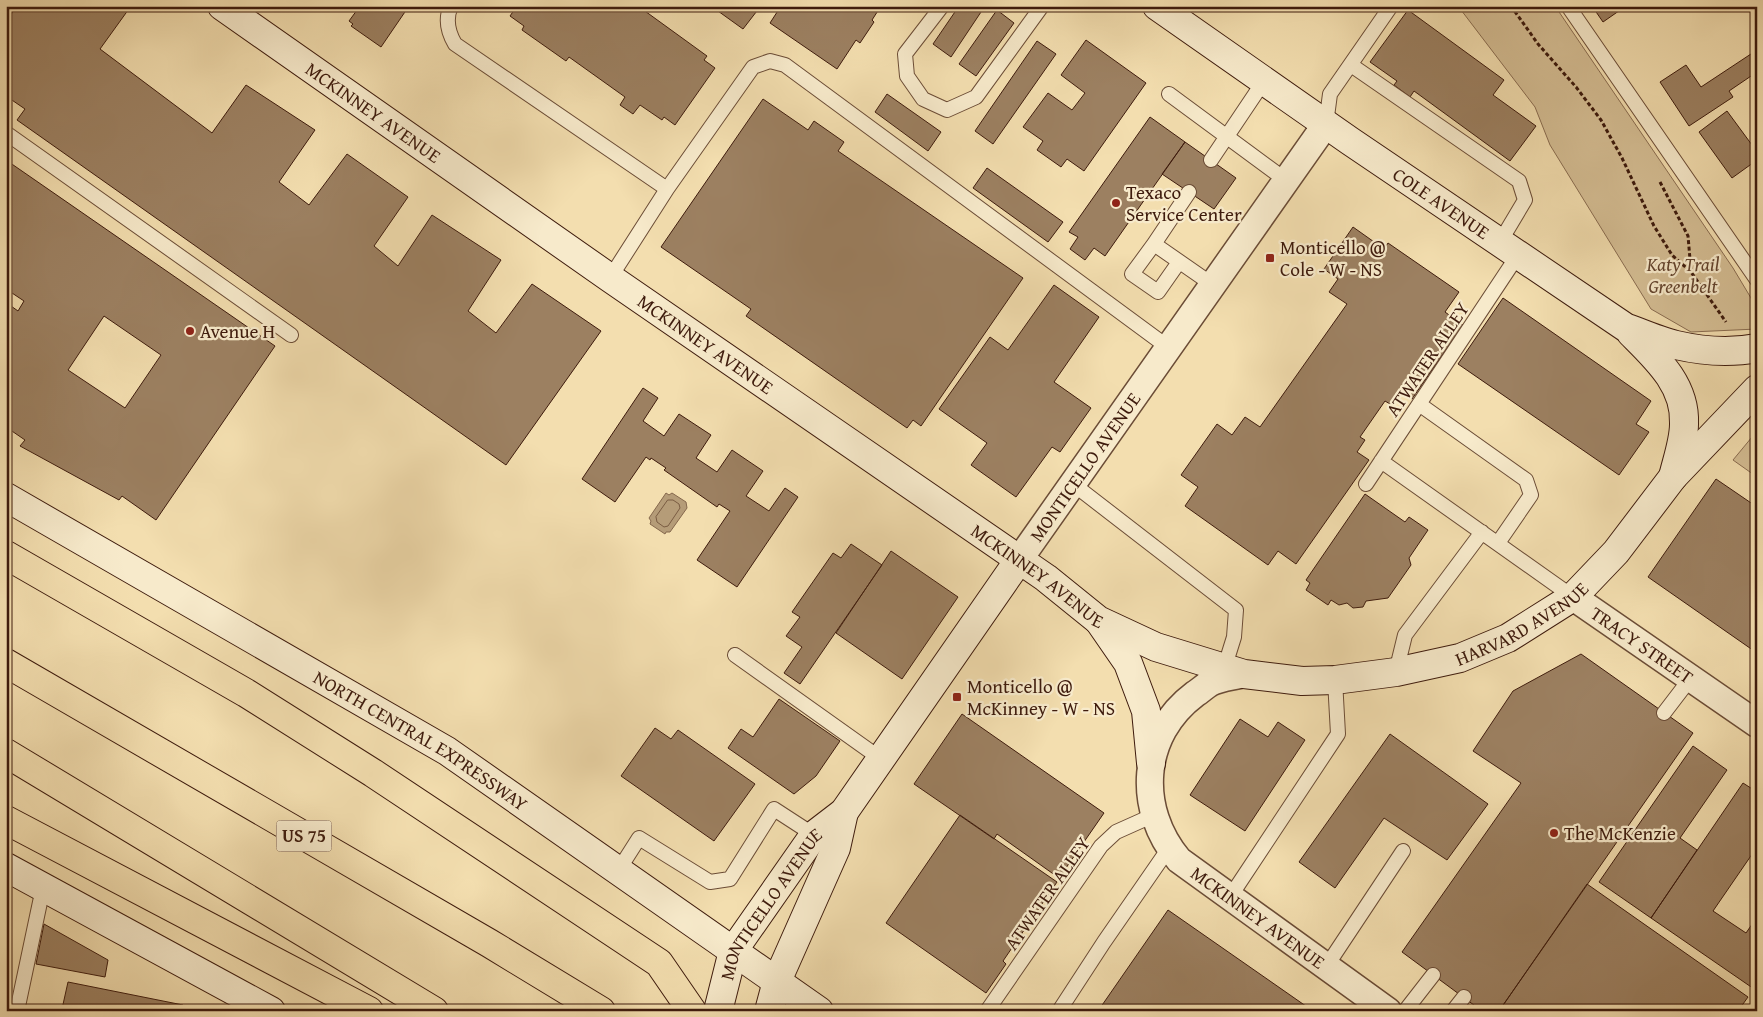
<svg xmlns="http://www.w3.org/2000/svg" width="1763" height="1017" font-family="'Gentium Book Plus',serif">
<rect width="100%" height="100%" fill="#f3deaf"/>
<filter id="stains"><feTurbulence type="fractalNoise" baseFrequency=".004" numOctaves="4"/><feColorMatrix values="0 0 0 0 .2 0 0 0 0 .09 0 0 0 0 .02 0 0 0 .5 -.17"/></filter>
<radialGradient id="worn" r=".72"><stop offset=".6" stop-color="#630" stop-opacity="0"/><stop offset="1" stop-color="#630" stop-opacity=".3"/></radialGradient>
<path fill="#d4bd93" stroke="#896c50" d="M1458,6h97l178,262 24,40v21l-66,3 -40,-23 -101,-164 -15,-38z
M1757,431v46l-24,-17z"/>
<path fill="#b59c78" stroke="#85684d" d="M666,493l3,2 3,-2 14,9 1,6 -17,24h-4l-1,2 -15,-10 1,-3 -2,-3z"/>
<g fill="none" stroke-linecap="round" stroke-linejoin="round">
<path stroke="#7a5c42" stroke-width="1" d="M668,500h5l6,4 1,4 -12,18 -4,1 -7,-5 -1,-5z"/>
</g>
<path fill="#9c8061" stroke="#3e1b0d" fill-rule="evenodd" d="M17,6h114l-31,43 112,84 34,-48 69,45 -36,52 30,23 38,-51 61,43 -34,49 24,20 34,-51 69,45 -33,51 28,22 36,-49 69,47 -95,134 -489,-345 8,-11 -19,-13v-74z
M360,6h49l-28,41 -30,-21 2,-2 -4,-3z
M517,6h121l69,50 -3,4 11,8 -40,57 -11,-8 -2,3 -22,-15 -7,9 -13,-9 5,-8 -56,-40 -3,4 -44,-31 2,-4 -14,-10z
M711,6h49v1l-17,22z
M781,6h100l-9,14 2,2 -14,21 -4,-3 -19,29 -67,-46z
M959,6h26l-34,51 -18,-13z
M1592,6h34l-23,16z
M997,10l17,13 -38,53 -17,-12z
M1408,10l96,70 -11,15 43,31 -26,35 -96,-70 -4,6 -16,-12 3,-4 -27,-19z
M1086,40l60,43 -62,88 -17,-12 -6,8 -24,-17 6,-9 -20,-14 25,-34 24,17 13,-17 -24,-18z
M1037,41l19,13 -63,90 -18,-13z
M1757,50v22l-28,19 4,6 -44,29 -29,-44 26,-17 15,22z
M887,94l54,38 -13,19 -53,-39z
M763,99l45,31 6,-9 30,21 -6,9 185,127 -102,148 -8,-6 -6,8 -161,-112 5,-7 -90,-62z
M1727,111l25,34 5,-3v18l-25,18 -33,-46z
M1150,117l35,25 -80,114 -11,-8 -9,12 -15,-11 8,-12 -9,-5z
M1185,142l51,36 -22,31 -52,-35z
M6,160l269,186 -119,174 -34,-24 -3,4 -99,-54 5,-6 -19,-13v-114l5,-7 7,5 6,-10 -18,-12zM104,316l57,39 -36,53 -57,-38z
M987,168l76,54 -15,20 -75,-54z
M1353,227l31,22 4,-6 71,49 -14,20 18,13 -51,74 -13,-9 -9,14 -5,-3 -25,36 5,3 -8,12 12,8 -73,104 -18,-13 -10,14 -83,-59 13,-19 -17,-12 36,-51 15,11 13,-18 15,10 87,-123 -18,-12 9,-13 -14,-10z
M1054,285l45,32 -45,65 37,26 -31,44 -8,-5 -36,50 -45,-32 16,-22 -48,-34 51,-72 18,13z
M1503,298l148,103 -15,23 13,8 -30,43 -161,-111z
M643,388l15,10 -15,23 21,15 15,-22 32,21 -15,23 21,14 15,-22 31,21 -17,25 23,15 16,-23 13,9 -61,90 -40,-27 33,-49 -11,-7 -2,3 -53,-37 2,-2 -15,-10 -1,2 -4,-3 -31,45 -33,-23z
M1716,479l41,28v146l-109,-76z
M1365,494l40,28 4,-5 19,13 -19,28 2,7 -23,33 -22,3 -3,6 -10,1 -6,-5 -8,2 -8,-5 -3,5 -22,-15 4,-7 -4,-3z
M851,544l31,21 -82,119 -16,-11 18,-26 -16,-11 14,-19 -8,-5 41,-59 8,5z
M891,551l67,46 -56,82 -66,-46z
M1581,654l112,79 -194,278h-17l-80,-59 119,-169 -48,-32 40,-60z
M779,699l61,42 -24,35 -22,18 -66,-46 13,-19 12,8z
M962,714l142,99 -45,65 -62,-44 -3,5 -80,-55z
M1240,719l28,18 10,-15 27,18 -60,91 -55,-36z
M655,728l16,11 7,-9 77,54 -41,57 -93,-65z
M1390,734l98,70 -41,56 -63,-42 -49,70 -36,-26z
M1693,746l34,24 -47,68 17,12 -46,68 -52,-36z
M1743,783l14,9v55l-44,64 33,22 11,-16v74l-106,-73z
M960,815l97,67 -54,79 3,3 -20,29 -100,-70z
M1587,884l161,113 -10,14h-239z
M1168,910l145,101h-215z
M44,924l64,36 -3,17 -69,-13z
M68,982l115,23 -1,6h-113l-7,-2z"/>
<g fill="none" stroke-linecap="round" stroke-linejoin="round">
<defs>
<path id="lane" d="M451,6c-6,13 -3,26 4,38l212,145
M942,6l-37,48 2,22 16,23 24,11 29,-13 66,-91
M1568,6l189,274
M1351,65l168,116 6,19 -25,42
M1169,94l118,87
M1326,124l4,-30 61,-88
M6,133l285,202
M1211,160l53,-79
M1189,192l-35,52 59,41
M1154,244l-22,30 26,18 21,-30
M610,278l57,-89 86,-122 17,-6 15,4 384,283
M1419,404l107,76 5,15 -33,48
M1381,461l192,136
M1073,484l163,126 -2,27 -10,32
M1366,484l152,-229
M735,655l146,104
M1396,672l9,-37 77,-103
M1664,713l26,-34
M618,871l21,-33 71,44 20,-3 44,-70 40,26
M1230,897l108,-163 -3,-54
M1326,967l77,-116
M17,1011l26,-123
M987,1011l114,-165 15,-14 38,-17
M1059,1011l45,-69 65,-94
M1405,1011l28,-36
M1453,1011l11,-14"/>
<g id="street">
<path id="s1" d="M1019,560l307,-436"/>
<path id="s2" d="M1573,597l184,127"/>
<path id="s3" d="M1244,674c-11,3 -24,4 -34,9 -5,3 -10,8 -15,11 -55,41 -59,115 -16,166l209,151"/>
</g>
<g id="secondary">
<path id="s4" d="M222,6l388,272 436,300 52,42 58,27 88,27 58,7 33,-1 61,-8 64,-14 48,-20 65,-41 43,-45 57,-75 84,-88"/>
<path id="s5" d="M1157,6l193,135 275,186c16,6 34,14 51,18 26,6 55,8 81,3"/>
<path d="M1631,333c25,25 55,52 53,91 0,17 -7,36 -11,53"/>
<path id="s6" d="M6,497l441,254 372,260"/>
<path d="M1099,621l29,42 18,48 5,52"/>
<path d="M6,867l265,144"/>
<path id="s7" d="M718,1011l15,-60 81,-116 30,-23 175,-252"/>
<path d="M769,1011l8,-30 59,-133 8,-36"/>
</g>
<path id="highway" d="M6,555l240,138 127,80 286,190 33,48
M6,663l483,280 112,68
M6,753l428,258
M6,820l363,191"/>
</defs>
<use href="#lane" stroke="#6b4c36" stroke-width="16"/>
<use href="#street" stroke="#6b4c36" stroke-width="29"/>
<use href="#secondary" stroke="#3e1b0d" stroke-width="30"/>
<use href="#highway" stroke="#3e1b0d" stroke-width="30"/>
<path stroke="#3e1b0d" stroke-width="3" stroke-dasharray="4 2.5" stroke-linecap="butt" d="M1511,6l27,38 38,43 25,33 21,38 32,68 18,29 19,17 35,50
M1660,182l28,54 3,35"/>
<use href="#lane" stroke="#f7eacb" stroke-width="14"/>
<use href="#street" stroke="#f7eacb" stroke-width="26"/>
<use href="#secondary" stroke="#f7eacb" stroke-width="28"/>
<use href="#highway" stroke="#f3deaf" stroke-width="28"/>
</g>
<g fill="#8f2418" stroke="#f7eacb" stroke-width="2">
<circle cx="1116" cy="203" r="5"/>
<rect x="1265" y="253" width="10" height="10" rx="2.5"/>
<circle cx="190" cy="331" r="5"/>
<rect x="952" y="692" width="10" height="10" rx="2.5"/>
<circle cx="1554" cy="833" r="5"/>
</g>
<g text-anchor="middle" stroke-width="4.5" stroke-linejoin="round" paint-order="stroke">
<rect fill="#f7eacb" stroke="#765946" stroke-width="1" x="276.5" y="820.5" width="55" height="31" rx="4"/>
<g font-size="18" font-weight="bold" fill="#3e1b0d">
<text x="304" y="842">US 75</text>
</g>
<g font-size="19" fill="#3e1b0d" stroke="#f7eacb">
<text dy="7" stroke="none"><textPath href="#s4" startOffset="185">MCKINNEY AVENUE</textPath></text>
<text dy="7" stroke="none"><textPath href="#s5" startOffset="346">COLE AVENUE</textPath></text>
<text dy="7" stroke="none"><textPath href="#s4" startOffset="590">MCKINNEY AVENUE</textPath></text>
<text transform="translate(1427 359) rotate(-56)" y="7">ATWATER ALLEY</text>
<text dy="7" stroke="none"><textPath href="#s1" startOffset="114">MONTICELLO AVENUE</textPath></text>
<text dy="7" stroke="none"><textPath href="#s4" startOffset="995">MCKINNEY AVENUE</textPath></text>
<text dy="7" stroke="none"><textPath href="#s4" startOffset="1515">HARVARD AVENUE</textPath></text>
<text dy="7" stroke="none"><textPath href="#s2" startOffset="84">TRACY STREET</textPath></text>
<text dy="7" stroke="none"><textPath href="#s6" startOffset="481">NORTH CENTRAL EXPRESSWAY</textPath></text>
<text transform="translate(1047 893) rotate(-55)" y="7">ATWATER ALLEY</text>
<text dy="7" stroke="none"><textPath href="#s7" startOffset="121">MONTICELLO AVENUE</textPath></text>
<text dy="7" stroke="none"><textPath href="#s3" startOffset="339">MCKINNEY AVENUE</textPath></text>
</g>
<g font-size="19" fill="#3e1b0d" stroke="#f7eacb" text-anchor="start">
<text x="1126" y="199">Texaco<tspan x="1126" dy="22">Service Center</tspan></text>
<text x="1280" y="254">Monticello @<tspan x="1280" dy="22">Cole - W - NS</tspan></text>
<text x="200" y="338">Avenue H</text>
<text x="967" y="693">Monticello @<tspan x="967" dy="22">McKinney - W - NS</tspan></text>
<text x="1564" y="840">The McKenzie</text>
</g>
<g font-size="19" font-style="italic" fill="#64442e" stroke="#f7eacb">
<text x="1683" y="271">Katy Trail<tspan x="1683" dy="22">Greenbelt</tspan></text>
</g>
</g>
<rect width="1763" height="1017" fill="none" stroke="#f3deaf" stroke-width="25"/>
<rect x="8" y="8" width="1748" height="1002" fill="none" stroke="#3e1b0d" stroke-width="2.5"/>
<rect x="12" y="12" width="1738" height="992" fill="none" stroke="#3e1b0d"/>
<rect width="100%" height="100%" filter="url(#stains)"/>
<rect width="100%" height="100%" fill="url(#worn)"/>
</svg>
